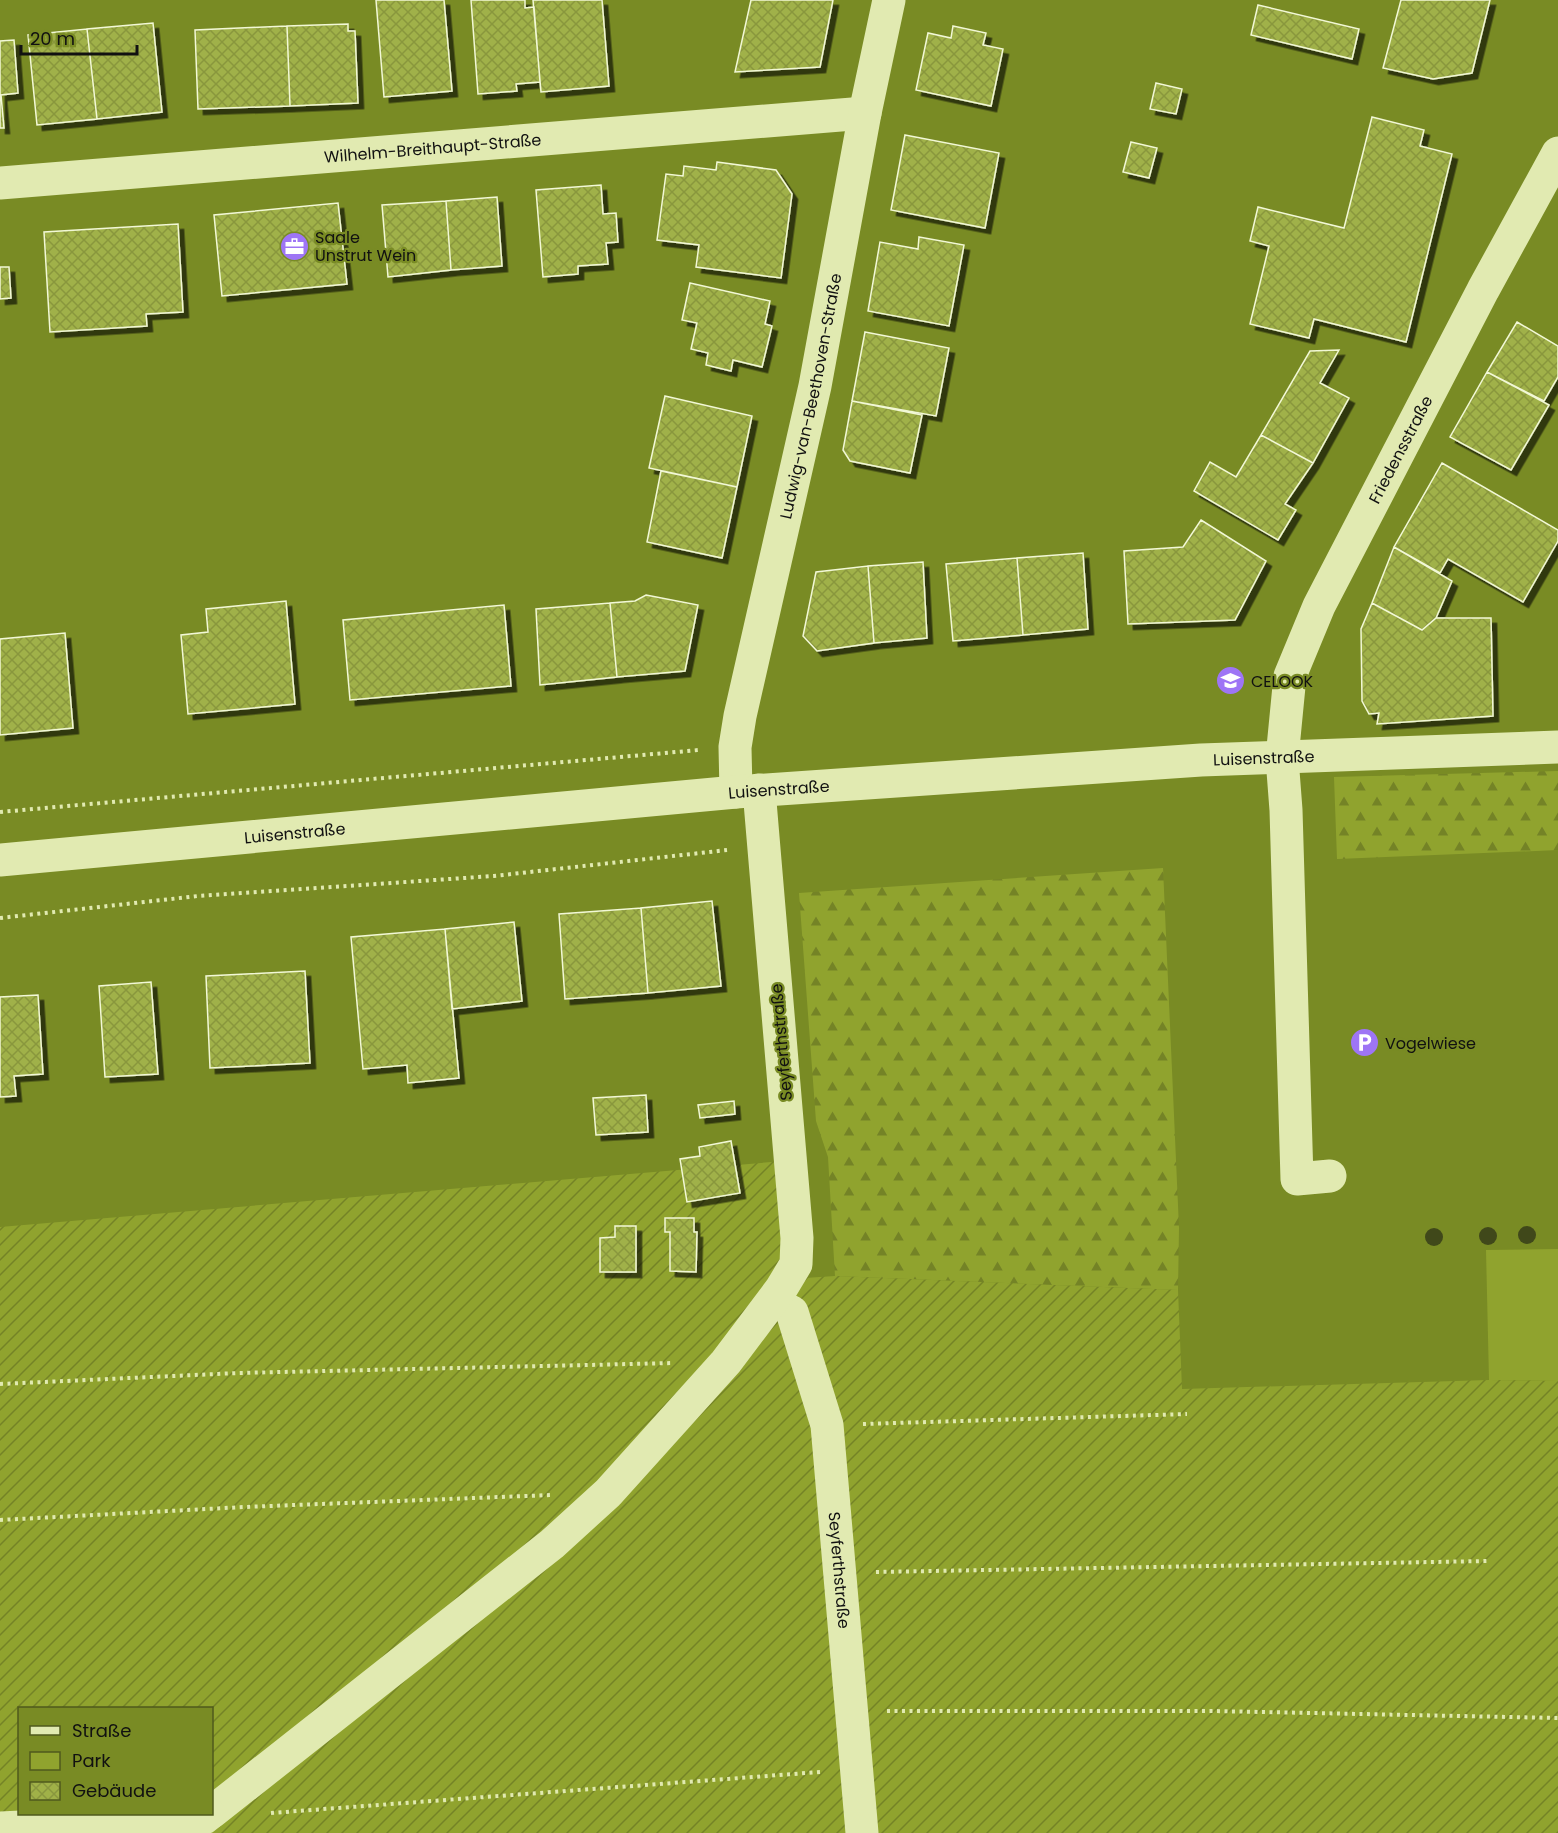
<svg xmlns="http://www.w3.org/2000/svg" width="1558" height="1833" font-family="Poppins,sans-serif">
<defs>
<pattern id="forest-firs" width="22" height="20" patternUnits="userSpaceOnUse" patternTransform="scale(1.5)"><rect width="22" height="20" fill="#90a32e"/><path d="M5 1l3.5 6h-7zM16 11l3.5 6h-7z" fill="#748326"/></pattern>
<pattern id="garden-furrows" width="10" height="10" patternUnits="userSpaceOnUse" patternTransform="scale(1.5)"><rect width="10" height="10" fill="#90a32e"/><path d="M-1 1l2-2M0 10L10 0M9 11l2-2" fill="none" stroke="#748326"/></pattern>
<pattern id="building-cross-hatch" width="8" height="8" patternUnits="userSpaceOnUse" patternTransform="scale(1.5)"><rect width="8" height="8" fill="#a0b148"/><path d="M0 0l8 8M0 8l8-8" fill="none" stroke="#89973e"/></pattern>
<filter id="shadow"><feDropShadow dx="5.5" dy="5.5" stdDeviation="0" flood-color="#0009"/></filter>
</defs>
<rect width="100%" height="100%" fill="#798b24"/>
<path fill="url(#forest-firs)" d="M1558,771v79l-221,9 -3,-82z
M1163,868l16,360 -1,62 -343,-14 -7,-119 -12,-36 -17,-228z"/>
<path fill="#90a32e" d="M1558,1249v132l-69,-1 -3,-130z"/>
<path fill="url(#garden-furrows)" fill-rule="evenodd" d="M784,1161l6,118 45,-3 343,14 4,99 307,-9 69,1v452h-1558v-606zM20,1708h192v106h-192z"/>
<path fill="url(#building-cross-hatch)" stroke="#f2f8d6" stroke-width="1.5" filter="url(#shadow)" d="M376,0h68l8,91 -68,6z
M471,0h54v8l9,-1 6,75 -24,2 1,7 -39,3z
M533,0h69l7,86 -68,6z
M751,0h82l-13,67 -85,5z
M1401,0h89l-18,73 -39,6 -50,-11z
M1258,5l101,24 -7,30 -101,-24z
M153,23l9,89 -65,7 -10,-90z
M348,24v7h7l3,72 -68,3 -3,-80z
M287,26l3,80 -92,3 -3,-79z
M953,26l33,7 -3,12 20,4 -12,57 -75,-16 12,-57 23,5z
M87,29l10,90 -60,6 -9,-90z
M14,40l4,53 -17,2 3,33h-4v-87z
M1156,83l26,6 -6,25 -26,-5z
M1372,117l52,13 -4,16 32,8 -46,188 -92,-23 -5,19 -59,-14 19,-78 -19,-5 8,-34 86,21z
M905,135l94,18 -14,75 -94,-18z
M1131,142l26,6 -8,30 -26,-6z
M717,162l59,8 16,24 -11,84 -85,-11 3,-22 -42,-5 9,-66 17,2 1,-10 32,4z
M601,185l2,29 13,-1 2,29 -12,1 2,21 -30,2v8l-35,3 -7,-87z
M497,197l5,69 -51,4 -5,-69z
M446,201l5,69 -63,7 -6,-72z
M338,203l9,81 -125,12 -8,-81z
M178,224l5,88 -37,2 1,12 -97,6 -6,-100z
M919,237l45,8 -15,81 -81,-15 12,-69 38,7z
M0,267h9l2,31 -11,1z
M690,283l80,18 -5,23 7,2 -10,41 -29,-7 -2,11 -25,-6 2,-12 -17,-4 6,-26 -15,-3z
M1517,322l41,24v31l-14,24 -57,-29z
M865,332l84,16 -13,68 -84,-15z
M1339,350l-19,33 29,15 -36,65 -52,-28 49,-84z
M1487,372l62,33 -38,65 -61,-33z
M665,396l87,20 -15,71 -88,-19z
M852,401l70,14 -12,58 -60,-12 -7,-11z
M1261,435l52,28 -28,41 11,6 -18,30 -84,-49 16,-29 26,15z
M1442,463l116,67v11l-35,61 -75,-43 -8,14 -46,-26z
M661,471l76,16 -15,71 -75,-16z
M1201,520l65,41 -31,59 -107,4 -4,-73 59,-4z
M1394,547l58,34 -16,37 -14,12 -50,-27z
M1083,553l5,76 -65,6 -6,-77z
M1017,558l6,77 -70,6 -7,-77z
M923,562l4,76 -53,5 -6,-77z
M868,566l6,77 -57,8 -14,-15 13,-64z
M646,595l52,10 -13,66 -68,6 -7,-74 25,-2z
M286,601l9,103 -107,10 -7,-79 27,-3 -2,-23z
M610,603l7,74 -77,8 -4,-76z
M1372,603l50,27 14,-12h55l2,98 -116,8 2,-11 -10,1 -7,-13 -1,-72z
M504,605l7,81 -161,14 -7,-80z
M65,633l8,95 -73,7v-96z
M712,901l9,85 -73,7 -7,-85z
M641,908l7,85 -83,6 -6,-85z
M514,922l8,79 -70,8 -7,-80z
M445,929l14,149 -51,5 -1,-18 -44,4 -12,-132z
M305,971l5,92 -100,5 -4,-92z
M151,982l7,92 -53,3 -6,-91z
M38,995l5,79 -29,2 2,20 -16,1v-100z
M646,1095l2,37 -52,3 -3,-37z
M734,1101l1,13 -35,4 -2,-13z
M731,1141l9,52 -53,9 -7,-43 20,-3 -1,-9z
M665,1218h29v14h3l-1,40 -26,-1v-39h-5z
M615,1226h21v46h-36v-34l15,-1z"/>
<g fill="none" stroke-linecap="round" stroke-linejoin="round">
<path stroke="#e1eab1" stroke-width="4" stroke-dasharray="3 4.5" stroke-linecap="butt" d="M0,812l699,-62
M0,918l198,-22 296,-20 233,-26
M0,1384l238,-11 436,-10
M863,1424l324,-10
M0,1520l244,-13 307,-12
M876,1572l612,-11
M887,1711h326l345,7
M271,1813l549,-41"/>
<g stroke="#e1eab1" stroke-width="33">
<path id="s1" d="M0,183l865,-70"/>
<path id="s2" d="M736,792l-1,-45 5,-31 75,-330 50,-273 24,-113"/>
<path id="s3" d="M0,860l736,-68 465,-32 357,-13"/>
<path id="s4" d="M1330,1176l-33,3 -11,-369 -4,-52 8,-82 29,-70 164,-316 75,-137"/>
<path id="s5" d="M792,1312l35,113 35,408"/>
<path d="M212,1812l340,-268 56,-51 118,-131 55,-73 15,-25 1,-26 -38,-448"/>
<path d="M0,1828l204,-10 5,-4"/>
</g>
</g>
<g fill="#40481a">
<circle cx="1527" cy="1235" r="9"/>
<circle cx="1488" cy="1236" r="9"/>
<circle cx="1434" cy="1237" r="9"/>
</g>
<defs>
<symbol id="office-disc" viewBox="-11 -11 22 22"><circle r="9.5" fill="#9e75f5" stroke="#798b24"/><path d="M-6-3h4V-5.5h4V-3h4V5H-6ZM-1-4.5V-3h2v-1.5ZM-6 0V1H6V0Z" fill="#fff"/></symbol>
<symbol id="school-disc" viewBox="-11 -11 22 22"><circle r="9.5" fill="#9e75f5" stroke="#798b24"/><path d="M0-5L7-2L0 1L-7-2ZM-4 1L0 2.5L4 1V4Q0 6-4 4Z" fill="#fff"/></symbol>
<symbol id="parking-disc" viewBox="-11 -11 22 22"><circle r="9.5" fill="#9e75f5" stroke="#798b24"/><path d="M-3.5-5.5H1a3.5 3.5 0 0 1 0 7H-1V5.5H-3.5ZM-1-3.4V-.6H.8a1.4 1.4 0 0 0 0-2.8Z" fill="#fff"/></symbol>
</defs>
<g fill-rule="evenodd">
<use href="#office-disc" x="278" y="230" width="33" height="33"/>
<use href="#school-disc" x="1214" y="664" width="33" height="33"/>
<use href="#parking-disc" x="1348" y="1026" width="33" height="33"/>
</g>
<g text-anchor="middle" stroke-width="4.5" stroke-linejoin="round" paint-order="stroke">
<g font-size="16" fill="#111" stroke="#798b24">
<text dy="6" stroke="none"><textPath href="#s1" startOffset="434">Wilhelm-Breithaupt-Straße</textPath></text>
<text dy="6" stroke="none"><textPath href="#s2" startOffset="404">Ludwig-van-Beethoven-Straße</textPath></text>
<text dy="6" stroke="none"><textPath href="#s4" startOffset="789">Friedensstraße</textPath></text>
<text dy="6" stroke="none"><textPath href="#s3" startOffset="1268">Luisenstraße</textPath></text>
<text dy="6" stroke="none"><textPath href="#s3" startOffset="782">Luisenstraße</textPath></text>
<text dy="6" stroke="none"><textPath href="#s3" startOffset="296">Luisenstraße</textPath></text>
<text transform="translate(781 1042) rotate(-95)" y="6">Seyferthstraße</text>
<text dy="6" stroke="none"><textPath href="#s5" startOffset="264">Seyferthstraße</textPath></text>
</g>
<g font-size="16" fill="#111" stroke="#798b24" text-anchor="start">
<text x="315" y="243">Saale<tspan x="315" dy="18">Unstrut Wein</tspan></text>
<text x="1251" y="687">CELOOK</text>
<text x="1385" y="1049">Vogelwiese</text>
</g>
</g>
<rect x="18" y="1707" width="195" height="108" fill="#798b24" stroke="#4f5a1c" stroke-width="1.5"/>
<rect x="30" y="1726" width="30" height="9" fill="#e1eab1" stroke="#4f5a1c" stroke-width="1.5"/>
<text x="72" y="1737" font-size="18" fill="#111111">Straße</text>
<rect x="30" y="1752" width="30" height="18" fill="#90a32e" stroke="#4f5a1c" stroke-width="1.5"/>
<text x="72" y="1767" font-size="18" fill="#111111">Park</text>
<rect x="30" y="1782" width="30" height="18" fill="url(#building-cross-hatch)" stroke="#4f5a1c" stroke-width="1.5"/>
<text x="72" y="1797" font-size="18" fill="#111111">Gebäude</text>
<path d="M21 45v9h116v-9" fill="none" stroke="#111111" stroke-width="3"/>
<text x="30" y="45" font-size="18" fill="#111111" stroke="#798b24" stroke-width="4.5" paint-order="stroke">20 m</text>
</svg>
